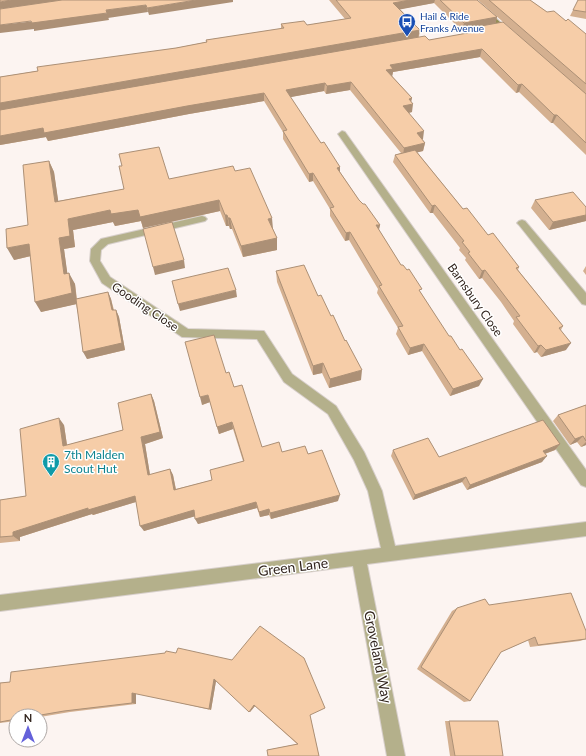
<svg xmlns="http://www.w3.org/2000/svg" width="586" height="756" font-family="Lato,sans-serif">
<rect width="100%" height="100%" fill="#fcf4f1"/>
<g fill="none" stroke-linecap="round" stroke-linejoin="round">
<defs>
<path id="street" d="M342,131l3,1 241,338v17l-5,-2 -243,-351z
M202,216l3,1 2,2 -2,2 -97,23 -7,6 -1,11 10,16 78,52 76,2 28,43 44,32 28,46 18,39 13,55 191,-24v14l-219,28 38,192h-18l-34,-190 -353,45v-16l381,-47 -13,-57 -14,-31 -26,-46 -44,-32 -27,-43 -75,-2 -80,-54 -12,-22 1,-12 10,-10z
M522,220l3,1 61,72v12l-4,-1 -63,-79 -2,-2 2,-2z"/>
<path id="secondary" d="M469,0h7l36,33v2h-4z"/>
</defs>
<use href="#street" stroke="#d7cfcb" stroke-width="2"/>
<use href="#secondary" stroke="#d7cfcb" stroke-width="2"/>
<use href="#street" fill="#b4b08b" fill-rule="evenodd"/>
<use href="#secondary" fill="#948d55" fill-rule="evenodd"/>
</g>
<path fill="#d4b090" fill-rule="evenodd" d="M329,0h148l20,17 -2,7 24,12 -41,-36h52l17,12 19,9 20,13v121l-33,-32h-2l-32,-31 -3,1 -36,-36 -87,15 -1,4 20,22 -1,4 1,10 -4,1 14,26 3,4 -2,8 -6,1 46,57 56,58 -1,3 45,56 -2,4 5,20 -25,7 -4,-5 -3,1 -21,-29 1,-3 -13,-19 -19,-24 -3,1 -14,-19 1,-2 -7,-8 1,-2 -27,-35h-3l-37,-51 2,-7 6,-2 -51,-63 -24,4 -2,-3 -34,6 31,46 19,24v5l19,28 21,25 -1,5 22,35 20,28 58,93 -29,10 -28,-45 -14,4 -12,-21 2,-6 -21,-35 1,-4 -29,-49 -4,1 -15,-25v-7l-17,-28 -4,1 -26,-43v-7l-19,-31 -75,13 -141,27 -2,-4 -46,8v-68l176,-29 30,-6v-2l75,-11v-5l26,1 38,-6zM434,3l28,28 8,-2 -1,4 -40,7 -10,-3 1,-7 -20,-21z
M586,0v19l-16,-3 3,-6z
M49,161l5,11 4,29 66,-12 45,-10 66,-8 38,58 4,9v12l-34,7 -11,-28h-2l-1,-3h-3l-6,-15 -77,17 -2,-7 -26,5 -2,-4 -40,8 2,17 -11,2 3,24 8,11 2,15 31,-7 3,7 3,11h2l3,7 6,33 -38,9 -11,-55 -35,8 -10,-56 -17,4 14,-35z
M535,200l51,7v14l-37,9 -18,-22z
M586,266v9l-3,-4z
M276,271l42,25 43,84 -32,8 -7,-15 -9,2 -36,-93z
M226,373l8,14 28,60 20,5 26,2 30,47 -67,18 -2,-4 -9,2 -3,-9 -59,16 -3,-8 -51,15 -8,-29 -43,13 -1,-1 -72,23v4l-20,2v-43l26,-4 38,-71 3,20 56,-15 28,-36 3,7 9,37 -18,6 5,31 20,-6 3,6 3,14 36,-9 31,-19 -10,-32 -14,5 -9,-32 -8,3z
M586,405v40l-5,2 -4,-5 -7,3 -17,-24 5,-6z
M560,444l-5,6 -10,4 -3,8 -75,28 -5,-8 -49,18 -22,-44 2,-6 46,7z
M489,605l97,26v8l-6,2 -50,6 -2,-7 -27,12 -31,49 -6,1 -47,-33 35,-58 5,-3z
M165,653l145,62 9,41 -52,-6 30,-6 -42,-38 -5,6 -34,-31 -5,29 -75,-17v11l-66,8 -30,5v-1h-24v5l-16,2v-40l10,-1z
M445,721h4l54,35h-53z"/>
<path fill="#ac9076" d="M11,0h56l-67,9v-7z
M196,0h37v2l-84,13 -2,-7z
M410,0h25l-1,3 -42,8 1,-8z
M146,5l2,7 -40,6 -2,-8z
M107,13l2,7 -75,11v-2l-34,4v-8z
M497,17l-2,8 -25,3v1l-8,2 2,-8z
M420,30l-2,8 -418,73v-8z
M482,49l-2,8 -87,15 -1,5 -6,-7 4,-5z
M351,82l-1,8 -24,4 1,-8z
M325,83l-1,8 -38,7v-8z
M522,84l-3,8 -3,1 2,-8z
M264,93v8l-75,13 -141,27 -2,-4 -46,8v-9l43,-8z
M412,98l-2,7 3,-1 -1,8 -11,3 2,-9 6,-7z
M554,115h3l-4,8h-2z
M424,131l-1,8 -8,2 2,-8z
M425,143l-2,8 -20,5 1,-8z
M49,161l5,11 6,41 -5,-11z
M340,167v8l-3,-7z
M313,173v8l-4,1v-8z
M219,200l1,11 -77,17 -2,-7 -26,5 -2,-4 -40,8 2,17 -11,2 5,36 -5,-11 -5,-36 9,-19 42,-9h28z
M435,205l-2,8h-3l2,-7z
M225,215h2l2,11h-3z
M586,215v6l-37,9 4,-8z
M228,218h2l2,11h-2z
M272,218l1,11 -4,1 -1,-11z
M376,225h4l-2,7z
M350,232l-1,8 -4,1 1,-8z
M277,238v12l-34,7 -2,-11z
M29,244l6,11 -21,5 -7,-12z
M184,260l1,8 -30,7 -2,-8z
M485,270l-3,8 -3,1 3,-8z
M69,273l6,11 2,20 -36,8 -6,-10z
M236,290l1,7 -57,14 -2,-7z
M108,292l3,7 4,19 -3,-8z
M116,310l3,7 6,33 -38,9 -4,-7z
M571,343l-5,7 -25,7 5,-7z
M424,344l-2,7 -14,4 2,-7z
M541,345l-4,7 -3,1 4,-7z
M323,363l-1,10 -9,2v-9z
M362,370l-1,10 -32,8 1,-9z
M483,379l-4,7 -29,10 3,-7z
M151,394l3,7 9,37 -18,6 6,37 -3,-6 -7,-38z
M208,395l2,7 -8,3 -2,-8z
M59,418l5,7 4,27 -5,-6z
M232,422l1,7 -14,5 -2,-7z
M583,436l-6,6 -7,3 5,-6z
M586,442v3l-5,2z
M560,444l-5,6 -17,6 5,-5z
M547,456l-5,6 -75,28 3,-5z
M170,469l3,6 4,21 -3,-6z
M466,477l-4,5 -49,18 2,-5z
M340,495l-2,6 -67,18 -1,-6z
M135,496l4,5 -46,14 -1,-1 -72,23v4l-7,-5v-4l75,-24z
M256,502l1,6 -59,16 -3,-5z
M269,509v6l-9,2 -1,-5z
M194,510l2,6 -52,15 -4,-5z
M214,679l2,2 -5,29 -2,-1z
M132,693h4v11l-4,-1z
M254,705l1,1 -5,6h-1z"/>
<path fill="#f6cda8" stroke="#ac9076" d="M0,0h11l-11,2z
M62,0h134l-49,8 -1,-3 -40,5 1,3 -75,10 -1,-2 -31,4v-16z
M336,0h74l-17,3 27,27 -420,73v-26l38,-6 -1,-4 139,-19 31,-6 -1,-2 78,-12 -3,-4 23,-3 3,4 44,-7z
M440,0h37l20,17 -33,6z
M489,0h41l17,12 7,-1 12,10 2,-2 18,15v50z
M578,0h8v12l-13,-2z
M503,22l83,72v49l-29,-28h-3l-32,-31 -4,1 -36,-36 -92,16 3,4 -7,1 26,28 -3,1 4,5 -10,2 21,25 -7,2 8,10 -21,5 -53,-66 -24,4 -2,-3 -39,7 35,53 3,-1 16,25 -3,1 22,32 4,4h2l15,21h-4l25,40h2l4,5 2,-1 13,20 -3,1 30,46h2l9,14 2,-1 21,30 -30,10 -29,-45 -14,4 -12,-21 5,-1 -24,-40 3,-1 -32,-53 -4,1 -16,-25 4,-1 -21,-34 -4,1 -26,-43 4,-1 -23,-37 -77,13 -143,27 -1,-5 -43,8v-26l425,-74 4,4 44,-8 -3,-4z
M159,147l10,32 64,-13 2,5 15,-3 22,50 -4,1 9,19 -36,8 -11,-28h-2l-1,-3h-2l-6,-15 -79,17 -2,-7 -27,4 -1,-4 -42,9 2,17 -11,2 5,36 5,-1 3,20 -37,9 -6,-58 -22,4 -1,-19 22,-4 -5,-60 26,-4 6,41 69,-13 -5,-23h3l-3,-12z
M415,150l48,59 4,-1 21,27 5,-2 26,34 -3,1 47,58 -4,2 12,15 -25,7 -5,-5 -3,1 -22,-29 4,-1 -16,-21 -19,-25 -3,1 -14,-18 2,-1 -8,-10 2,-1 -29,-36 -3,1 -37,-51z
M573,192l13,15v8l-33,7 -18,-22z
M172,222l12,38 -31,7 -10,-38z
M304,265l14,31 3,-1 10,21 2,-1 12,26 1,-1 16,30 -32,9 -7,-16 -10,3 -37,-95z
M228,268l8,22 -58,14 -6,-23z
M108,292l4,18h4l6,33 -39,9 -7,-53z
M214,335l12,38 3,-1 5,15 8,-2 20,62 17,-5 3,10 23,-6 3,8 14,-4 18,45 -70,18 -1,-4 -10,3 -3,-10 -61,17 -1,-9 -54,16 -5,-30 -47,14v-2l-75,24v4l-13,1v-37l26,-4 -6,-67 39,-11 4,28 60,-16 -5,-27 33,-9 9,38 -19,5 7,38 22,-6 4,21 38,-10 -2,-10 34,-9 -12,-39 -15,5 -9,-32 -8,2 -15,-55z
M586,405v36l-3,-5 -8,3 -17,-24z
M543,420l17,24 -17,7 4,5 -77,29 -4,-8 -51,18 -22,-45 35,-12 11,19z
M571,593l15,38v8l-48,6 -3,-8 -34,15 -31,49 -49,-34 36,-59 28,-9 4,6z
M260,626l44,32 21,50 -15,7 9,41h-51l-1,-6 31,-6 -44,-39 -5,7 -35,-33 -5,30 -77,-16v10l-68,8 -29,5h-19v3l-16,3v-39l10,-1 1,-10 154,-19 1,-2 10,2 2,-5 54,12z
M449,721h49l5,35h-48z"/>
<defs>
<symbol id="bus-pin" viewBox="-11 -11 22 30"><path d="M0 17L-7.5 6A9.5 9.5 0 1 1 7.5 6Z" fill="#1a4fb4" stroke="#fff"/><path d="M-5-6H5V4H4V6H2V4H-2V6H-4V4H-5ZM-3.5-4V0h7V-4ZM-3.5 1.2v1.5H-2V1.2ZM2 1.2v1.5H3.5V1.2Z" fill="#fff"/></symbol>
<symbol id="building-pin" viewBox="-11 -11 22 30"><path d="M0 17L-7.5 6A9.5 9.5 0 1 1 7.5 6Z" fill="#0f9aa8" stroke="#fff"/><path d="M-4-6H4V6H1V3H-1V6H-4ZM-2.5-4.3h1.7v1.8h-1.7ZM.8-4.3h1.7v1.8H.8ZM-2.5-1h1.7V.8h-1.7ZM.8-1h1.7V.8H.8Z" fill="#fff"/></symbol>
</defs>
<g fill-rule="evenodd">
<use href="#bus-pin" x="397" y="12" width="20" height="27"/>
<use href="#building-pin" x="41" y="452" width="20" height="27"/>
</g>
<g text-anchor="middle" stroke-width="3" stroke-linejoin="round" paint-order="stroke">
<g font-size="10" fill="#164399" stroke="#fff" text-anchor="start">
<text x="420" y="20">Hail &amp; Ride<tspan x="420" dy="12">Franks Avenue</tspan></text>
</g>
<g font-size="12" fill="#31241d" stroke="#fff">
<text transform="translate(475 300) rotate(55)" y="4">Barnsbury Close</text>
<text transform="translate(145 307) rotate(34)" y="4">Gooding Close</text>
</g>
<g font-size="12" fill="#0d838f" stroke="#fff" text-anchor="start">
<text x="64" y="459">7th Malden<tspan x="64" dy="14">Scout Hut</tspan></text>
</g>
<g font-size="14" fill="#31241d" stroke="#fff">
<text transform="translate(293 567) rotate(-7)" y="5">Green Lane</text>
<text transform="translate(378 657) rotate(79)" y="5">Groveland Way</text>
</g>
</g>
<g transform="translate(28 728)"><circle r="19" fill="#ffffff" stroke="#ada7a5"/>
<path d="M0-3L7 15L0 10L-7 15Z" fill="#6461da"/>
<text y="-6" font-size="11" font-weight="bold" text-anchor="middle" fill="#31241d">N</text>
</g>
</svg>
